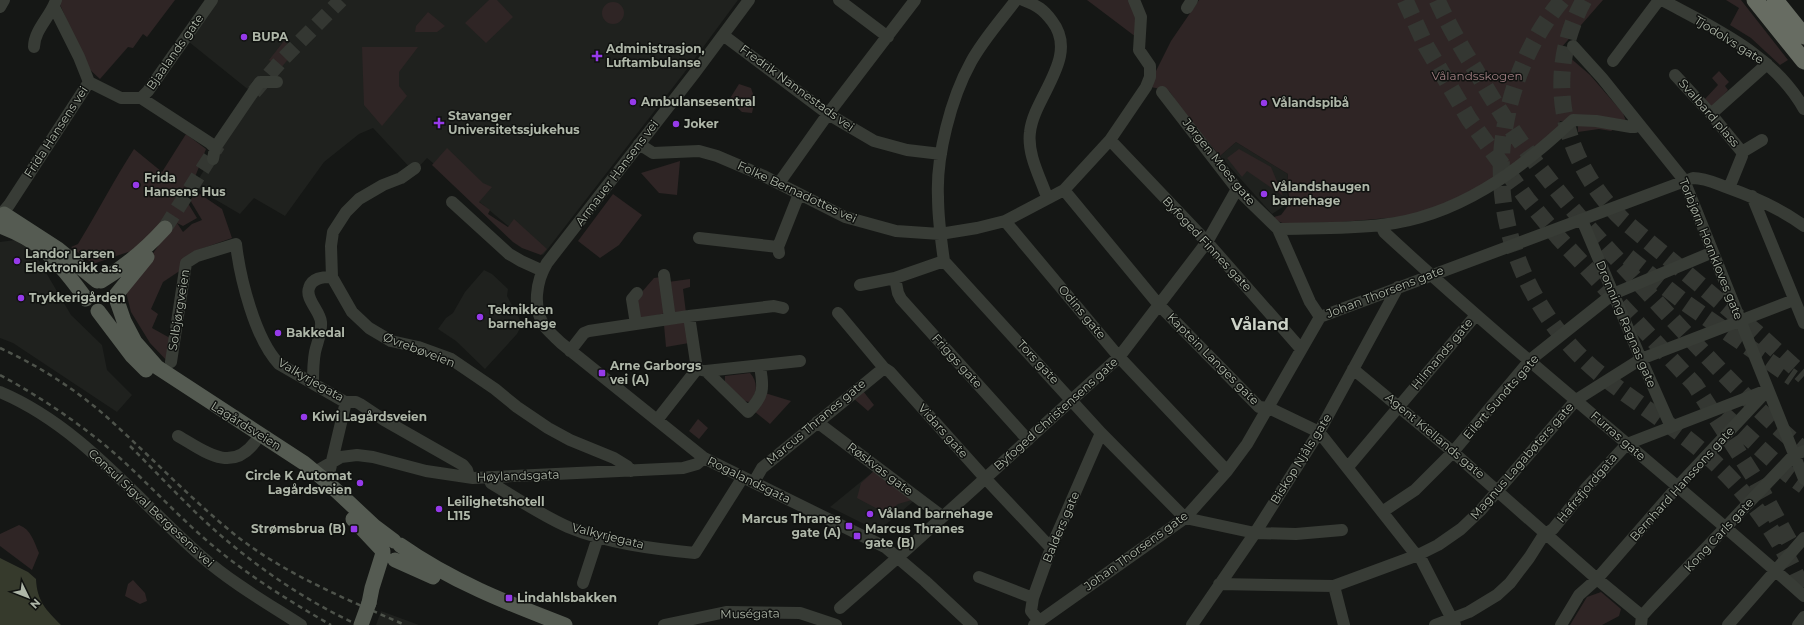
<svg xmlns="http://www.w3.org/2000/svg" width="1804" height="625" font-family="Montserrat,sans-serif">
<rect width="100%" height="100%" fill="#151715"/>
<path fill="#1f211e" d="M216,0h522l-54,73 -141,182 -116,-97 -13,14 -41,-44 -14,6 -35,28 -39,54 -31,-18 -14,16 -46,-27 56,-96 -61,-49z
M1236,142l52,32 -2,10 3,19 -17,11 -52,-58z
M15,240l24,15 -1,4 33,56 31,30 5,25 25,25 -15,17 -104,-69 -13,-5v-96z
M484,270l8,4 16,15 -1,7 13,24v8l-3,6 -32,35 -29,-28 -18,-12 8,-11 7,-5 12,-21z
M874,471l41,29 -37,31 -48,-24z
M381,611l38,14h-43z"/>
<path fill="#2f2525" d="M58,0h117l-28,37 -4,-3 -10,14 -5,-1 -28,32 -13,-12z
M489,0h8l16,17 -27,26 -21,-20z
M1087,0h45l7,21 -3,16z
M1199,0h404l-43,49 30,26 33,38 3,8 -15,10 -12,-2 -21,3v-8l-18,-3 -4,10 -63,50 -63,29 -30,7 -59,5 -56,2 -10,-4 -1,-3 7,-2 9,-12 -3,-19 1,-10 -52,-32 -16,14 -46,-54v-4l-5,-7 -18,-4 -1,-4 21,-42z
M1726,0h15l47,60 -8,5 -29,-27 -21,-13 9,-17z
M602 13a11 11 0 1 1 22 0a11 11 0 1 1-22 0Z
M428,12l17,14 -8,6h-22l1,-6z
M284,41l11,10 -15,18 -11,-9z
M362,47h56l-19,25v14l8,10 -25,30 -18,-21z
M1719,71l10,11 -4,4 3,4 -16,18 -8,-8 14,-15 -6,-7z
M739,84l12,4 4,12 -3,13 -10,-1 -13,-12z
M186,134l20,15 -20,51 11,18 -14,8 -6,-3 6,9 9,-8 10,-4 -12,-20 7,-8 25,17 10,29 -37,13 -14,19 -18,12 -12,27 7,5 -6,14 18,10 -2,24 -18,-19 -19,-31 -5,-20 44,-63 -36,21 -41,14 -22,-17 7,-3c19,-31 36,-64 56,-95l28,23z
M447,148l36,35 9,4 -13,15 11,8 -2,4 20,13 6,-8 33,30 -6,6 -19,-7 -9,-6 -81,-77z
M1239,149l32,18 12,29 -36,-25 -5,6 -15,-19z
M680,161l-3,34 -18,-2 -18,-20z
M613,194l29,21 -23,30 -19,13 -22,-17z
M661,277l5,36 -29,7 -3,-19 20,-23z
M690,279v8l-7,2 3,24 -13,1 -5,-32z
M686,322l3,21 -23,4 -2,-22z
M750,373c8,8 8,22 -1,29l-5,-1 -19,-18v-7z
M863,391l11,14 -6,6 -15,-13z
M765,393l26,8 -21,23 -16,-13z
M698,419l10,9 -9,11 -10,-8z
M874,471l38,29 -14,4 -11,10 -30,-16 4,-15z
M19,525c12,4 15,17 20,28l-7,17 -32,-24v-12z
M133,580l12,13 2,8 -7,3 -15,-8 3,-12z
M1601,592l20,17 -2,7 -17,9h-32l17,-28z"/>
<path fill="#363a2c" d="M0,558l28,14 8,7c1,22 10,31 25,46h-61z"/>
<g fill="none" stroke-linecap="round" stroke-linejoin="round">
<path stroke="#343732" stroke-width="15" stroke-dasharray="15 8" stroke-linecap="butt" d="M254,92l26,-30 61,-62
M165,228l53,-83"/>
<path stroke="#343732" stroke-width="17" stroke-dasharray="17 8" stroke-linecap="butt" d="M1405,0l21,46 43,73 58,80 31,38 137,148 59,92 35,64
M1437,0c11,24 24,47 38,69 22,39 46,76 74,111 34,44 74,85 112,127 46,49 91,100 143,143
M1562,0c-35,42 -55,95 -60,149 -7,89 34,175 103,229 35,28 74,51 107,82 39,36 72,83 92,133
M1584,0c-42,76 -22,161 39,220l133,112 48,44
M1628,257l56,45 109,76
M1723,414l66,61 15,11"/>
<path stroke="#383c36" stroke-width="12" d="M749,0l-55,74 -147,189c-11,18 -15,45 -2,64 5,6 11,11 16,16l143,115 181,89 40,34 47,44
M839,0l49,37
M1016,0c-15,20 -33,40 -45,62 -20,36 -35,94 -33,135 0,22 3,43 6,64l157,172 84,85
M1023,0c15,6 20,9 29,21 28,36 -18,75 -22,111 -3,22 10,45 17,65
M1662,0c52,28 112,55 142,109
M0,7l4,-7
M54,7l25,50 10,25
M1187,8l5,-8
M723,35l105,79 46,27 33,9 34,4
M1573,46l29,32 82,102 120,299
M34,47c0,-17 17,-31 22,-47
M1613,61l46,-61
M1675,75l36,39 31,38v4l-13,32
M89,82l32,16h20l7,-7 64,-91
M1162,92l75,97 41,40 32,73 10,15
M141,98l69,45 5,5 -2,11
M1711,114l56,-50
M1110,140l97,102 94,107
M639,144l14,9 46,-2 18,5 47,20 81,41 51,14 44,3 37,-6 28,-7 59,-31 46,-50 36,-53 4,-10v-11l-11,-16 2,-33 -7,-17
M215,148l45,-66h17
M1742,152l20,-12
M415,168l-14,10 -18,7 -24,14 -13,13 -13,20 -2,14 1,31 20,35 17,16 22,13 27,6 33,12 44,30 22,18 31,21 22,12 44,18 13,8 4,5
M779,183l49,-69 87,-114
M1064,190l95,115 100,102 10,1 50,24 94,119 7,6 35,68
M1752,196l52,127
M452,202l57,52 12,7 22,10
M3,212l6,-7 80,-123
M1582,220l59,139 30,68
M1005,221l114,136 108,114
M1381,225l3,7c136,126 282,241 420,364
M1278,229c34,-1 69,0 103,-4 76,-8 138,-54 192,-105l23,1 35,6h4l4,-3
M699,238l79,9
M779,253l-1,-6 21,-53
M944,261l-49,17 3,15 3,6 127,141
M664,275l6,44
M860,285l35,-7
M838,313l46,55 6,4 95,106 66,70
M636,324l-4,-25 5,-6
M570,351l14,-18 5,-2 100,-15 85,-10 9,2
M171,362l15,-99 11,-7 39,-12c4,34 19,95 43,120l66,38h11l4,2 24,16 79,45 4,5 2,7
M697,369l9,2 42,41c16,-16 16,-24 12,-45
M1353,369l100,83 144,127 45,37
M706,371l94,-10
M313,383c0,-10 0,-20 2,-31 2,-9 7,-20 6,-30 -1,-11 -16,-23 -12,-34 3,-10 13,-11 23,-11
M0,392c81,34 137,108 201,164 31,27 66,47 100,69
M657,420l40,-51 -8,-53
M817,422l126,95
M178,436c26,15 53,38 77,6
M1348,467l128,-152
M315,472l26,-15 16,-2 16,2 53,14 47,7 210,-10 14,-4 7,-6
M489,477l2,6c25,15 50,32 77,44 38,16 86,22 127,26l48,-76
M327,482l18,-76v-4
M754,482l8,-14 122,-100
M1382,512l33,-22 38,-38 77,-92 83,-66 100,-42
M1185,518l70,15 41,1 46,-4
M979,577l54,21
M583,583l15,-46
M1219,584l115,2 84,-31 20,-10 23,-16 19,-18 96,-111 65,-41 153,-59
M1334,586l10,39
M840,608l64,-56 215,-195 88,-115 30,-53
M1039,621l-8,-10 2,-13 18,-50 50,-115
M664,625l62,-13 74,1 36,12
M1034,625l151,-107 42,-47 20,-27 73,-127 373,-139c12,0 22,5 33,9 28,10 54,21 78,39
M1192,625l63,-92 64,-101 79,-145
M1435,625l34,-13 28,-17 13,-12 19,-25 14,-22 10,-7 34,-42 40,-43 140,-54
M1561,625l18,-30 18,-16 81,-93 87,-93
M1641,625l1,-9 9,-10 143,-151 10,-4
M1728,625l76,-87
M1798,625l6,-8"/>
<path stroke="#555b52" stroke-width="15" d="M4,214l54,35 39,32
M0,226c43,16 60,37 86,73
M101,281c25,-15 45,-32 64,-53
M116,295l31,-38
M116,298l8,23 11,21 22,25 147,96 23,19 47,44 20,15
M98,311l34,45 14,14
M353,519l30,32
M400,545c51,36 107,58 165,80
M395,560l38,17
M369,603l3,-15 11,-35"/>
<path stroke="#676c62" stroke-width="17" d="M1755,0l49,61
M1775,0l29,36"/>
<path stroke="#4e534b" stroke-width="2.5" stroke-dasharray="5 4" stroke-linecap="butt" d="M0,348c39,18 77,42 109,71 42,38 81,79 125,115 50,40 112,65 171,91
M0,375c37,20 73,44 106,71 37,31 69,68 106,99 37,31 77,56 119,80
M130,446c26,26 52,54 79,79 44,40 95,75 149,100"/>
<path stroke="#555b52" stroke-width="15" d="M361,625l8,-22"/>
</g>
<g fill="#963aea" stroke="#101210" stroke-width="1.5">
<circle cx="244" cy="37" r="4"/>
<path d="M595 50h4v4h4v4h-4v4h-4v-4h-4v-4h4z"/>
<circle cx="633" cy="102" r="4"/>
<circle cx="1264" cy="103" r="4"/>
<path d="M437 117h4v4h4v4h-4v4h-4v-4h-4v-4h4z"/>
<circle cx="676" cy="124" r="4"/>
<circle cx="136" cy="185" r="4"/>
<circle cx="1264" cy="194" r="4"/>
<circle cx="17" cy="261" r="4"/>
<circle cx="21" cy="298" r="4"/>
<circle cx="480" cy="317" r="4"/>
<circle cx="278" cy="333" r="4"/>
<rect x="598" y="369" width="8" height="8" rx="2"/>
<circle cx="304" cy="417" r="4"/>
<circle cx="360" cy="483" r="4"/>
<circle cx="439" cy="509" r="4"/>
<circle cx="870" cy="514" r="4"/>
<rect x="845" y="522" width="8" height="8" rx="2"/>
<rect x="350" y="525" width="8" height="8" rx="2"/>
<rect x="853" y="532" width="8" height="8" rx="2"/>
<rect x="505" y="594" width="8" height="8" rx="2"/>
</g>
<g text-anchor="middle" stroke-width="3" stroke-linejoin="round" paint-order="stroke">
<g font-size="12" font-weight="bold" fill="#aeb6a8" stroke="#101210" text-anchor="start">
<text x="252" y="41">BUPA</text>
<text x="606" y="53">Administrasjon,<tspan x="606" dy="14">Luftambulanse</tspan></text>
<text x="641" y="106">Ambulansesentral</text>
<text x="1272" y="107">Vålandspibå</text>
<text x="448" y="120">Stavanger<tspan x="448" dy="14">Universitetssjukehus</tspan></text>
<text x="684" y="128">Joker</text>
<text x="144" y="182">Frida<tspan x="144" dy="14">Hansens Hus</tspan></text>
<text x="1272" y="191">Vålandshaugen<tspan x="1272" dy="14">barnehage</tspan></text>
<text x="25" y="258">Landor Larsen<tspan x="25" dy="14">Elektronikk a.s.</tspan></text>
<text x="29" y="302">Trykkerigården</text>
<text x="488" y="314">Teknikken<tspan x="488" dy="14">barnehage</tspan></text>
<text x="286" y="337">Bakkedal</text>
<text x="610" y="370">Arne Garborgs<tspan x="610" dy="14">vei (A)</tspan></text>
<text x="312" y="421">Kiwi Lagårdsveien</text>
<text x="352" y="480" text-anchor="end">Circle K Automat<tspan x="352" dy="14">Lagårdsveien</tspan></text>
<text x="447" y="506">Leilighetshotell<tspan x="447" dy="14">L115</tspan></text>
<text x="878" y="518">Våland barnehage</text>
<text x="841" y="523" text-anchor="end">Marcus Thranes<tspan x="841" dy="14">gate (A)</tspan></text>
<text x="346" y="533" text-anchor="end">Strømsbrua (B)</text>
<text x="865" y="533">Marcus Thranes<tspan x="865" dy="14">gate (B)</tspan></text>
<text x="517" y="602">Lindahlsbakken</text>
</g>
<g font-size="12" fill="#aeb6a8" stroke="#101210">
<text transform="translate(1729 40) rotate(32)" y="4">Tjodolvs gate</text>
<text transform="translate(175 52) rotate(-55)" y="4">Bjaalands gate</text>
<text transform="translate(797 88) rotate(36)" y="4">Fredrik Nannestads vei</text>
<text transform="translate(1709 113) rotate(49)" y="4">Svalbard plass</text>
<text transform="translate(56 132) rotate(-57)" y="4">Frida Hansens vei</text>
<text transform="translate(1219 162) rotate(51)" y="4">Jørgen Moes gate</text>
<text transform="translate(617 173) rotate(-53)" y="4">Armauer Hansens vei</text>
<text transform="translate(797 192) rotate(25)" y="4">Folke Bernadottes vei</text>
<text transform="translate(1207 244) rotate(47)" y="4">Byfoged Finnes gate</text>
<text transform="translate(1711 249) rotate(68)" y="4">Torbjørn Hornkloves gate</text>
<text transform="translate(1385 292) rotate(-21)" y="4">Johan Thorsens gate</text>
<text transform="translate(179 310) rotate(-81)" y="4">Solbjørgveien</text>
<text transform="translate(1082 312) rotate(50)" y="4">Odins gate</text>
<text transform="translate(1626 324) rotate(67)" y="4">Dronning Ragnas gate</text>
<text transform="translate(419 350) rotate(21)" y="4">Øvrebøveien</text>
<text transform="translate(1442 354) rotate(-50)" y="4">Hilmands gate</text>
<text transform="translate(1213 359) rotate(45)" y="4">Kaptein Langes gate</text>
<text transform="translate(957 361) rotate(48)" y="4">Friggs gate</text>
<text transform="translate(1038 362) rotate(47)" y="4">Tors gate</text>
<text transform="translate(311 380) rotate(30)" y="4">Valkyrjegata</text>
<text transform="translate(1501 397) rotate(-49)" y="4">Eilert Sundts gate</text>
<text transform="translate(1056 414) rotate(-42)" y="4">Byfoged Christensens gate</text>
<text transform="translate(816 422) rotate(-40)" y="4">Marcus Thranes gate</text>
<text transform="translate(246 426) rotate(32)" y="4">Lagårdsveien</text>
<text transform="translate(943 431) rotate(48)" y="4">Vidars gate</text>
<text transform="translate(1435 436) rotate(40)" y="4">Agent Kiellands gate</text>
<text transform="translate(1618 436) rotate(41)" y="4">Furras gate</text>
<text transform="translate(1301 459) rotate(-58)" y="4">Biskop Njåls gate</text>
<text transform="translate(1522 461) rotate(-49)" y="4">Magnus Lagabøters gate</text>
<text transform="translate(880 469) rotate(37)" y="4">Røskvas gate</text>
<text transform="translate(518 476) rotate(-2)" y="4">Høylandsgata</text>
<text transform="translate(749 480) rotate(26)" y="4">Rogalandsgata</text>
<text transform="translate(1682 484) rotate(-48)" y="4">Bernhard Hanssons gate</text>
<text transform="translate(1587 488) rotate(-50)" y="4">Hafrsfjordgata</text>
<text transform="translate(151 508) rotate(43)" y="4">Consul Sigval Bergesens vei</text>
<text transform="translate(1061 527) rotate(-67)" y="4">Balders gate</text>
<text transform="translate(1719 535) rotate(-47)" y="4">Kong Carls gate</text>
<text transform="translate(608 536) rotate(14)" y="4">Valkyrjegata</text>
<text transform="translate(1136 551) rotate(-36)" y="4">Johan Thorsens gate</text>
<text transform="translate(750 614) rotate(-1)" y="4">Muségata</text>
</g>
<g font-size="12" fill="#a17f82" stroke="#101210">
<text x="1477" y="80">Vålandsskogen</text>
</g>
<g font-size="16" font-weight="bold" fill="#cdd3c8" stroke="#101210">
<text x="1260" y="330">Våland</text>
</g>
</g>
<g transform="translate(28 597) rotate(133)" stroke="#101210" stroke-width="3" paint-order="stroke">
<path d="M0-3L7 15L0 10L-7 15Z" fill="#aeb6a8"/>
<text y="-6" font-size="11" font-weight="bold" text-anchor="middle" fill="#aeb6a8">N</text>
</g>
</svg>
